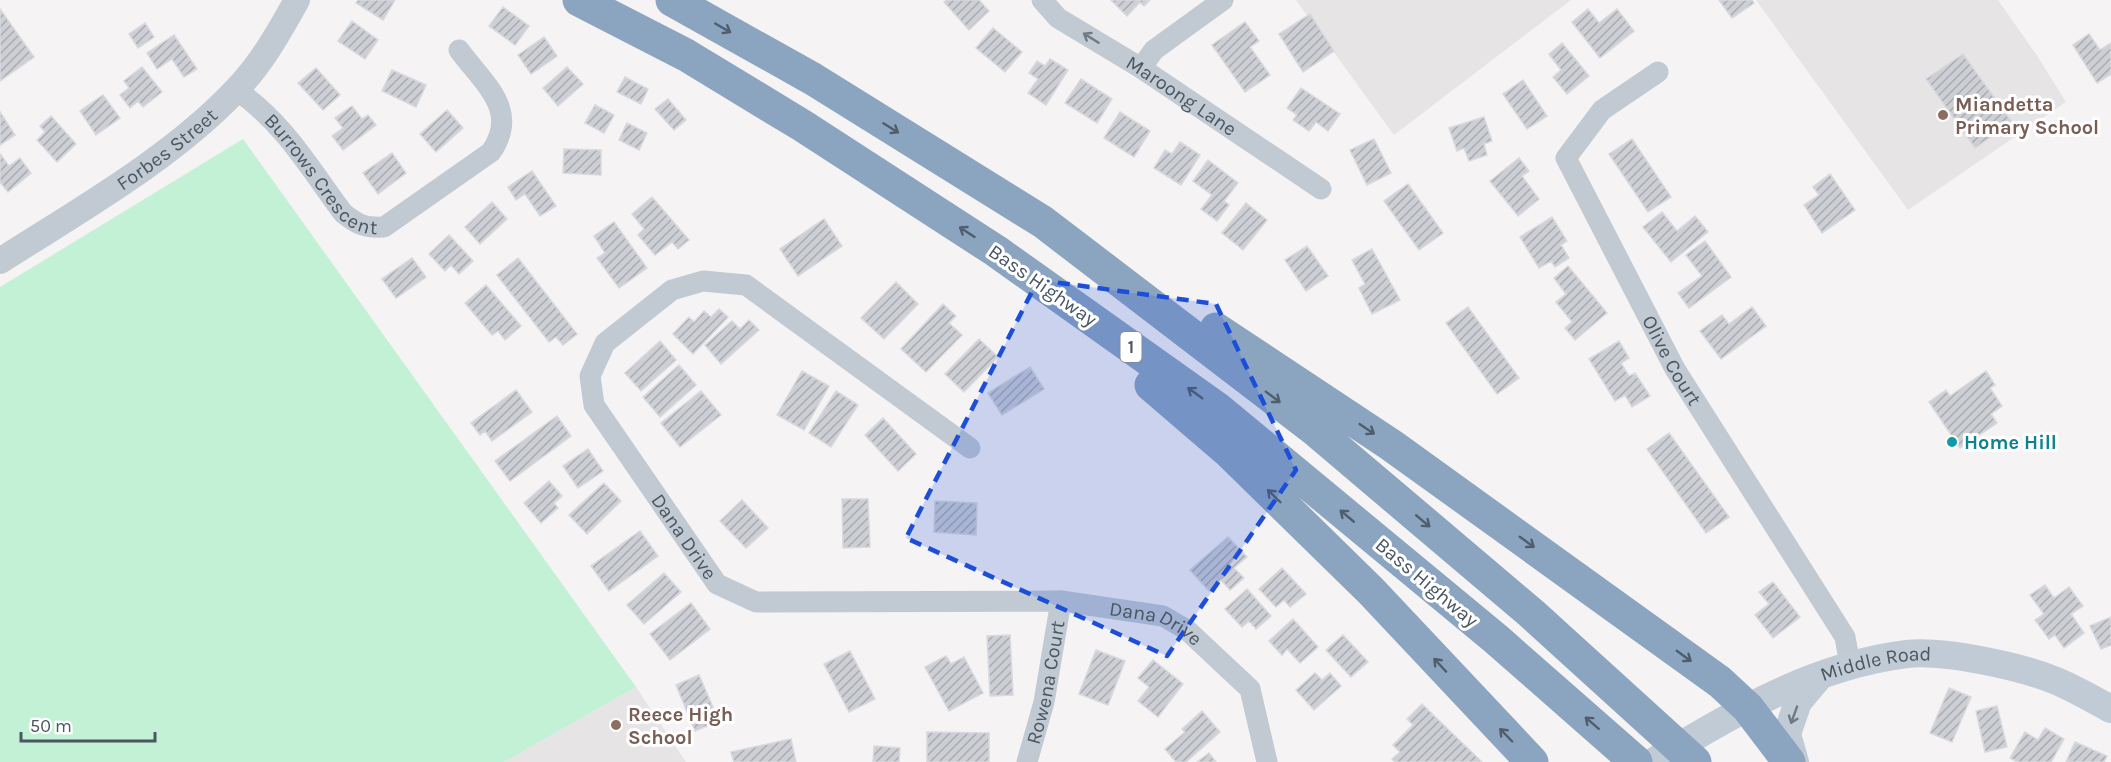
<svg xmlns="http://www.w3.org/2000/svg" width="2111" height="762" font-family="Karla,sans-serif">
<defs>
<pattern id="building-hatch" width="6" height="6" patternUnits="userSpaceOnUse" patternTransform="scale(1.5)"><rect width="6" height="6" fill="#cdcfd5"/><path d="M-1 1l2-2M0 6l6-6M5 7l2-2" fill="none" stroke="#a8abb0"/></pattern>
</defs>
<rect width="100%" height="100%" fill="#f5f3f3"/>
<path fill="#e6e4e5" d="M1296,0h275l-177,135z
M1756,0h242l38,54 30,48 -158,108z
M636,687l50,75h-182z"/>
<path fill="#c3f1d5" d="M243,139l393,548 -132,75h-504v-475z"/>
<path fill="url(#building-hatch)" stroke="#d7d9de" stroke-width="1.5" d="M358,0h37l-12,20 -27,-17z
M947,0h32l10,11 -20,19 -25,-28z
M1111,0h39l-6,6 -4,-4 -13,14z
M1719,0h33l2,3 -22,15z
M503,7l26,19 -14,19 -26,-19z
M0,9l34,48 -34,24z
M1588,9l11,14 18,-14 17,22 -34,27 -28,-36z
M1310,14l24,37 -31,21 -24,-38z
M352,21l26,19 -13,19 -27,-18z
M1245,22l14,19 -9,6 20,28 -25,17 -33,-47z
M145,23l9,14 -16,11 -9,-14z
M993,28l29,24 -17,20 -29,-24z
M2089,34l11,16 11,-7v31l-14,9 -24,-38z
M174,35l23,34 -13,8 -12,-18 -15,10 -10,-16z
M544,37l13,19 -26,18 -13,-19z
M1562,43l27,33 -22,18 -14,-17 8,-7 -12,-16z
M1963,54l49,68 -37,26 -49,-69z
M1050,59l18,11 -22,35 -18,-12 10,-14 -9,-6 8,-12 8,5z
M142,67l20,25 -19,15 -5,-6 -8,7 -10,-13 9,-7 -5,-7z
M567,67l16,17 -25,22 -15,-18z
M316,68l24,27 -17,15 -25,-27z
M392,70l34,15 -10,22 -34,-16z
M625,77l23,12 -7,15 -24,-12z
M1081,79l31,20 -15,24 -32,-20z
M1523,80l24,36 -20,13 -24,-35z
M1301,88l39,26 -12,17 -12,-9 -7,9 -16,-11 4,-5 -10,-7z
M103,95l17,23 -24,17 -16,-24z
M668,99l18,21 -12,10 -19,-21z
M595,105l19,10 -10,18 -19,-10z
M352,106l10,13 6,-4 8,10 -33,25 -11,-14 11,-8 -8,-10z
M447,110l16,18 -27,24 -16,-18z
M0,112l15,23 -15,10z
M1120,112l30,19 -16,26 -30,-19z
M51,116l25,28 -19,18 -20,-22 8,-8 -5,-6z
M1484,117l8,24 -8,3 3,11 -18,6 -5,-13 -7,3 -8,-23z
M627,123l20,10 -8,17 -20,-10z
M1374,139l17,34 -24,12 -17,-35z
M1632,139l39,58 -23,15 -39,-58z
M1180,142l20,13 -19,30 -27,-17 11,-18 7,4z
M564,149l37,1v25l-38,-2z
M392,153l14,20 -28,21 -15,-21z
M0,154l9,12 11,-8 11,15 -23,19 -8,-10z
M1519,158l10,13 -7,5 17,23 -21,17 -28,-35z
M1208,160l30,23 -14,18 5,4 -12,16 -16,-12 11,-14 -19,-14z
M532,171l24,35 -16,10 -15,-22 -9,6 -8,-13z
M1830,174l25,36 -33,23 -18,-28 15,-10 -6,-8z
M1408,184l35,49 -24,17 -35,-49z
M652,197l37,43 -11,9 -6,-7 -17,13 -17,-20 6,-6 -12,-15z
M492,202l15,17 -27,25 -15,-17z
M1246,203l21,17 -24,30 -21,-17z
M1662,212l15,19 18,-15 13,16 -37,30 -28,-35z
M1552,217l15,24 -6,4 8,13 -14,9 -4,-6 -12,7 -19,-31z
M824,219l18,27 -44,30 -18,-27z
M614,222l33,46 -28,20 -22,-30 8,-5 -11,-17z
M449,235l24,26 -14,13 -8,-9 -6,6 -16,-17z
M1705,241l26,36 -42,31 -11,-15 24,-17 -16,-21z
M1307,246l21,30 -22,15 -21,-31z
M1372,249l28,51 -28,14 -13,-26 6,-4 -13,-24z
M412,258l14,19 -30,21 -14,-19z
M518,258l59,76 -14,11 -7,-8 -7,5 -52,-67z
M1568,266l39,47 -32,27 -10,-12 7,-6 -16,-20 10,-8 -12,-16z
M896,282l22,22 -34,35 -23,-21z
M486,285l35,41 -16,14 -7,-9 -6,4 -27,-32z
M943,304l13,12 -7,7 13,12 -36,37 -25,-23z
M1468,307l51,71 -22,16 -51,-71z
M1752,307l14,19 -45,33 -21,-28 22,-16 7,9z
M719,309l9,8 -35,37 -20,-20 16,-17 5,5 10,-11 7,6z
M749,320l10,10 -38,34 -16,-19 27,-24 8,8z
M979,339l19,18 -34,35 -19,-18z
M660,341l16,19 -35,31 -16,-18z
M1619,341l10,17 -8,5 8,13 6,-3 15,23 -18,11 -7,-12 -10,6 -26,-42z
M679,365l17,20 -36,32 -17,-20z
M1030,367l14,22 -42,26 -14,-22z
M802,371l27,15 -25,44 -27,-15z
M1986,371l9,14 -5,3 12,18 -11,8 6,9 -37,25 -31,-46 17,-12 4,6z
M516,390l16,22 -40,29 -7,-10 -5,4 -9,-12z
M701,391l20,24 -41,32 -19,-24z
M836,391l22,14 -27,42 -22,-14z
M557,416l14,20 -61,45 -15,-20z
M883,418l33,36 -18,17 -33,-36z
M1669,433l60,84 -23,16 -59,-84z
M588,449l15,22 -25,17 -15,-22z
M549,481l13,15 -8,7 4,5 -17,15 -17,-20z
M604,483l17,18 -34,33 -18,-19z
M842,499h26l2,48 -27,1z
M742,500l26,28 -22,20 -26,-27z
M935,501l42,2 -1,32 -42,-3z
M640,531l18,25 -49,35 -18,-25z
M1228,537l19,20 -13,11 10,10 -14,12 -9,-10 -12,11 -19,-21z
M1282,568l24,26 -16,13 -6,-7 -8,7 -17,-18z
M664,573l17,19 -37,32 -17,-19z
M1773,582l27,35 -27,21 -18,-23 14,-11 -10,-12z
M2045,585l9,13 15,-11 14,19 -12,8 13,19 -20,15 -9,-13 -6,4 -14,-19 9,-6 -14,-19z
M1247,589l24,27 -15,13 -7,-8 -7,6 -17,-18z
M691,603l19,26 -40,31 -20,-26z
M2111,617v28l-10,4 -11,-23z
M1293,619l25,28 -18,16 -13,-14 -5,6 -13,-14z
M1010,635l3,60 -23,1 -3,-60z
M1343,635l25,27 -17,15 -25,-27z
M1096,650l29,11 -17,44 -29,-11z
M850,651l25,48 -26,13 -25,-48z
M946,656l5,8 13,-7 19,36 -34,18 -24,-44z
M1153,660l30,24 -25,33 -20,-16 11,-14 -11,-9z
M1315,673l7,7 8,-7 11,13 -27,24 -18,-20z
M699,675l20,46 -24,10 -19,-46z
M1949,688l22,9 -19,45 -22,-9z
M1422,704l33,32 27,26h-87l-3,-3 8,-7 -7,-7 20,-20 -6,-6z
M1997,706l10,41 -22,5 -9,-41z
M1202,711l18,21 -34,30h-10l-11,-13 20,-17 -3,-3z
M2045,728l19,11 -13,23h-34l-7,-4 15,-26 13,8z
M927,732l62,1v29h-62z
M791,739l5,23h-62l-3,-10z
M2075,742l32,14 -3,6h-38z
M874,746l26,2 -1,14h-26z
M1209,753l7,9h-19z"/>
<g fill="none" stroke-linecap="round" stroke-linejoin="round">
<g stroke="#c1cad2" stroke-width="21">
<path id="s1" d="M1042,0l16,18 83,50 180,121"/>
<path d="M1141,68l13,-18 69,-50"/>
<path id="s2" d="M1658,72l-56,38 -36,48 109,211 170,268 5,28"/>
<path id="s3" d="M236,90c46,30 75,80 107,123 15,12 22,15 41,14l107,-75c29,-42 -7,-68 -32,-102"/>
<path id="s4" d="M970,448l-224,-163 -43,-4 -31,9 -67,53 -15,33 4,29 123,179 39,18 305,-1 102,15 24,14 63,59 17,73"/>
<path id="s5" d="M1027,762l17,-60 17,-101"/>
</g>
<path stroke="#c1cad2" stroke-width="26" id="s6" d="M0,261c78,-50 172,-103 236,-171 26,-27 43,-58 61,-90"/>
<g stroke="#c1cbd6" stroke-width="28">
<path id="s7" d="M1653,762c78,-48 162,-97 254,-108 37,-4 112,12 147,26 20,8 38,19 57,29"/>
<path d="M1795,762l-8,-28 11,-32 21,-25"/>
</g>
<path stroke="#8ba5c1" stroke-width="33" d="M579,0l107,55 117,71 193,125 222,158 278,230 140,123
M672,0l141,79 230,143 272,208 216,183 164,149
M1216,329l175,116 329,237 28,26 41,54
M1151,385l78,67 142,139 161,171"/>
</g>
<defs><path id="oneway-shaft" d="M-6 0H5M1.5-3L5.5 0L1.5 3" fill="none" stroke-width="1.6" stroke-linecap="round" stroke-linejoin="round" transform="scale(1.5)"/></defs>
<g stroke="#505e6b">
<use href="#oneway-shaft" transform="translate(723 28) rotate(30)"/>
<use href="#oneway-shaft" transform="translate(891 128) rotate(32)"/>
<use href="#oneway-shaft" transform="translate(967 232) rotate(-147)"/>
<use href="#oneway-shaft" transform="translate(1195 393) rotate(-144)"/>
<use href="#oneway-shaft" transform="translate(1273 397) rotate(37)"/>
<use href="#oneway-shaft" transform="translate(1367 429) rotate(34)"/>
<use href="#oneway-shaft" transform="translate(1274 496) rotate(-136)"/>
<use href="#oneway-shaft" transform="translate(1347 516) rotate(-140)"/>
<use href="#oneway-shaft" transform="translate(1423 521) rotate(40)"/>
<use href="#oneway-shaft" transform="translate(1527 542) rotate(36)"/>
<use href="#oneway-shaft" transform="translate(1684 656) rotate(36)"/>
<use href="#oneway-shaft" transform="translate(1440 665) rotate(-133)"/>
<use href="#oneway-shaft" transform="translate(1592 723) rotate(-139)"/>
<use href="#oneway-shaft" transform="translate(1506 735) rotate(-134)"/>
</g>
<use stroke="#6e7983" href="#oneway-shaft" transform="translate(1091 38) rotate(-148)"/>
<use stroke="#6e7984" href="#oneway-shaft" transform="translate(1794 715) rotate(110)"/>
<path fill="#1d4ed8" fill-opacity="0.2" stroke="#1d4ed8" stroke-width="4.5" stroke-dasharray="12 8" stroke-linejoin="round" d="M1038,280l178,24 80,166 -129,186 -261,-118z"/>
<g fill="#8d6e63" stroke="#fff" stroke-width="2">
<circle cx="1943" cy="115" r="6"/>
<circle cx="616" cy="725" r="6"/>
</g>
<circle fill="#0f9aa8" stroke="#fff" stroke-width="2" cx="1952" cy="442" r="6"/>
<g text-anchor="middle" stroke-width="6" stroke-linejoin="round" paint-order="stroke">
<rect fill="#fff" stroke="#808990" stroke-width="1.5" x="1120.5" y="332" width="21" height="30" rx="4.5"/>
<g font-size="18" font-weight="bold" fill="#4a5661">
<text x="1131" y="353">1</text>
</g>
<g font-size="20" fill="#4a5661" stroke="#fff">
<text dy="7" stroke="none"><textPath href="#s1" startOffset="170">Maroong Lane</textPath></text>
<text dy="7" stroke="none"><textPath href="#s6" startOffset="201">Forbes Street</textPath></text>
<text dy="7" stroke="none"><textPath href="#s3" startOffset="122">Burrows Crescent</textPath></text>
<text transform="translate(1043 285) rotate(35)" y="7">Bass Highway</text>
<text dy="7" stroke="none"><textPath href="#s2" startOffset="356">Olive Court</textPath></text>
<text dy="7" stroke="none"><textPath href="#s4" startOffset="663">Dana Drive</textPath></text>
<text transform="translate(1427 582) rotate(40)" y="7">Bass Highway</text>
<text dy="7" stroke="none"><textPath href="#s4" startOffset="1167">Dana Drive</textPath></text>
<text dy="7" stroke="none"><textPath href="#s7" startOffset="246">Middle Road</textPath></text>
<text dy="7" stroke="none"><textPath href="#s5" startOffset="82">Rowena Court</textPath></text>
</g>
<g font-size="20" font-weight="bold" fill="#785e54" stroke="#fff" text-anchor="start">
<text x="1955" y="111">Miandetta<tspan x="1955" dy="23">Primary School</tspan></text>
<text x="628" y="721">Reece High<tspan x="628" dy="23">School</tspan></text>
</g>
<g font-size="20" font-weight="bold" fill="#0d838f" stroke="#fff" text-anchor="start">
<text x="1964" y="449">Home Hill</text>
</g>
</g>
<path d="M21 732v9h134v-9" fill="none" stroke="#4a5661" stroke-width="3"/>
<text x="30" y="732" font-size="18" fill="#4a5661" stroke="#ffffff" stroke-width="4.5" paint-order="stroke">50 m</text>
</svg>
